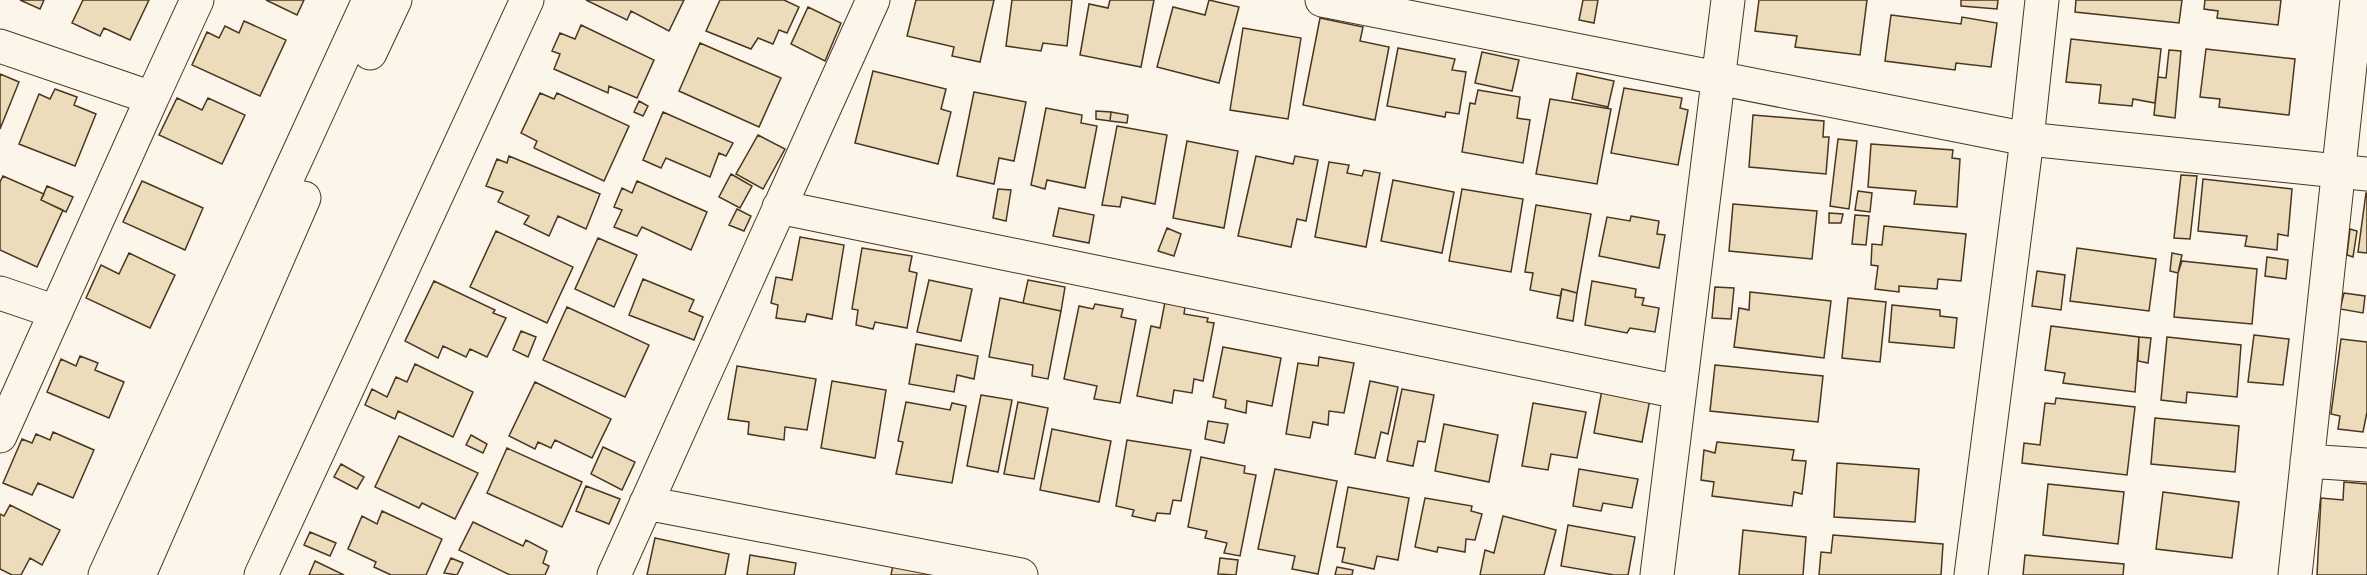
<svg xmlns="http://www.w3.org/2000/svg" width="2367" height="575" font-family="'Fira Sans',sans-serif">
<rect width="100%" height="100%" fill="#fbf6e9"/>
<path fill="#ecdcbc" stroke="#4a3520" stroke-width="1.5" d="M20,0h24l-4,9z
M83,0h66l-19,40 -26,-12 -4,8 -28,-13z
M266,0h38l-7,15z
M586,0h98l-15,31 -38,-20 -4,9z
M720,0h64l15,7 -12,26 -8,-3 -6,14 -15,-6 -7,11 -45,-18z
M916,0h78l-14,62 -28,-6 2,-9 -47,-11z
M1012,0h60l-5,46 -24,-3 -2,8 -35,-5z
M1110,0h44l-13,67 -61,-12 9,-51 19,4z
M1209,0l30,7 -20,76 -62,-16 16,-60 32,8z
M1583,0h15l-4,23 -15,-3z
M1759,0h108l-7,55 -65,-8 2,-11 -42,-5z
M1961,0h37l-1,9 -36,-3z
M2076,0h106l-3,23 -104,-11z
M2205,0h76l-3,25 -61,-7 1,-7 -14,-2z
M808,7l33,16 -16,38 -34,-17z
M1891,15l70,9 1,-7 35,6 -6,44 -35,-4 -1,7 -70,-9z
M1320,18l43,9 -3,14 29,6 -14,73 -72,-15z
M244,21l42,19 -26,56 -68,-31 15,-33 12,6 6,-12 14,7z
M581,25l73,35 -17,38 -28,-12 -1,7 -54,-24 6,-15 -8,-3 8,-18 15,6z
M1243,28l58,10 -13,81 -58,-9z
M2071,39l90,10 -6,54 -22,-4 -1,7 -33,-3 2,-18 -35,-3z
M700,43l81,35 -22,49 -80,-36z
M1398,48l57,11 -3,11 14,2 -7,42 -13,-2 -1,5 -58,-11z
M2206,49l89,10 -6,56 -70,-8 1,-8 -20,-2z
M2169,50l12,1 -6,67 -21,-3 4,-38 8,1z
M1482,52l37,8 -7,31 -37,-8z
M873,71l73,18 -5,20 10,3 -13,52 -83,-21z
M1577,73l37,8 -6,26 -36,-8z
M0,74l19,8 -19,47z
M1624,88l58,10 -2,10 8,2 -10,55 -67,-12z
M55,89l22,8 -3,8 22,9 -21,52 -56,-22 20,-50 11,5z
M1478,90l42,7 -3,21 13,2 -7,43 -61,-11 8,-49 5,1z
M974,92l52,10 -12,59 -15,-3 -5,26 -37,-8z
M540,93l14,6 3,-6 72,33 -25,55 -70,-33 3,-7 -16,-8z
M177,98l25,12 6,-12 37,17 -23,49 -63,-29z
M1550,99l61,10 -14,75 -61,-10z
M639,101l9,5 -5,10 -9,-4z
M1046,108l36,7 -1,8 16,3 -12,62 -38,-8 -2,9 -14,-4z
M1096,111l15,1 -1,9 -14,-2z
M663,112l70,31 -7,13 -7,-3 -9,24 -44,-19 -5,10 -18,-8z
M1111,112l17,3 -1,8 -17,-2z
M1753,115l71,6 -1,16h6l-3,37 -77,-7z
M1117,126l50,9 -12,69 -33,-7 -2,10 -18,-2z
M758,135l27,14 -22,40 -27,-15z
M1838,139l19,2 -8,68 -19,-3z
M1187,141l51,10 -14,77 -51,-10z
M1871,144l82,6 -1,8 8,1 -3,48 -43,-3 2,-13 -48,-4z
M509,156l91,38 -14,35 -28,-13 -9,20 -25,-12 5,-8 -31,-14 5,-10 -17,-6 11,-27 10,4z
M1256,156l37,8 2,-8 23,4 -12,61 -9,-2 -6,28 -53,-11z
M1329,162l20,3 -2,8 15,3 2,-6 16,3 -14,74 -51,-10z
M731,174l21,12 -12,22 -21,-11z
M2181,175l16,1 -7,63 -16,-1z
M3,176l41,18 -3,6 22,10 -26,57 -37,-17v-68z
M2203,179l89,10 -4,47 -10,-2 -1,16 -32,-4 2,-10 -49,-5z
M1393,180l61,12 -12,61 -61,-12z
M142,181l61,27 -18,42 -62,-28z
M637,181l70,31 -16,38 -49,-23 -5,9 -23,-9 8,-17 -8,-3 8,-19 10,5z
M47,186l26,11 -7,15 -25,-12z
M998,189l13,1 -5,31 -13,-3z
M1462,189l61,10 -12,73 -62,-11z
M1858,191l14,2 -2,19 -15,-2z
M2366,193h1v60l-9,-1z
M1733,204l84,7 -5,48 -83,-8z
M1536,205l55,9 -14,79 -15,-4 -2,7 -30,-6 3,-17 -8,-1z
M1059,208l35,7 -5,28 -36,-7z
M737,209l14,7 -7,15 -15,-6z
M1829,213l14,1 -2,9h-12z
M1855,215l14,1 -3,29 -14,-1z
M1631,216l28,5 -2,13 8,1 -6,33 -60,-12 8,-39 23,4z
M1884,226l82,8 -5,47 -23,-2 -1,10 -38,-3v6l-24,-3 3,-23 -7,-1 1,-21 10,1z
M1167,228l14,6 -7,22 -16,-5z
M2350,229l7,2 -4,26 -6,-2z
M496,231l77,36 -26,56 -77,-36z
M800,237l44,8 -12,74 -25,-5 -2,8 -29,-4 2,-13 -7,-2 5,-26 16,3z
M598,238l39,17 -23,52 -39,-18z
M862,248l50,8 -3,15 8,2 -10,55 -32,-6 -2,7 -17,-4 2,-15 -6,-1z
M2077,248l79,11 -7,52 -79,-10z
M129,253l46,22 -25,53 -64,-30 15,-33 18,9z
M2172,253l10,2 -4,18 -8,-2z
M2267,257l21,3 -2,19 -21,-3z
M2182,261l75,8 -5,55 -78,-7 4,-44z
M2037,271l28,4 -4,35 -29,-4z
M643,279l51,21 -5,11 14,6 -9,23 -65,-25z
M929,280l43,9 -11,52 -44,-9z
M1028,280l37,7 -4,24 -38,-8z
M434,281l61,29 -2,3 13,5 -19,39 -17,-8 -4,8 -23,-11 -5,12 -33,-17z
M1592,281l44,8 -1,8 9,1 -2,7 17,3 -4,24 -25,-4 -3,5 -42,-8z
M1715,287l19,1 -3,31 -19,-1z
M1562,289l15,4 -4,28 -16,-3z
M1750,292l81,9 -7,57 -90,-11 5,-39 10,2z
M2344,293l21,3 -2,17 -23,-4z
M1000,298l61,13 -13,68 -16,-3 1,-11 -44,-8z
M1848,298l38,4 -6,60 -38,-4z
M1165,302l20,5 -1,7 24,4 -1,4 7,1 -11,58 -9,-2 -2,14 -18,-3 -2,13 -35,-7 14,-70 9,2z
M1095,304l28,5 -2,8 15,3 -16,83 -26,-4 3,-13 -33,-7 15,-73 14,3z
M1892,305l48,5v6l17,2 -3,30 -65,-6z
M567,307l82,38 -24,52 -82,-37z
M2051,326l88,11 -4,55 -72,-9 2,-10 -20,-3z
M521,331l15,6 -8,20 -15,-7z
M2254,335l35,4 -6,46 -35,-3z
M2139,337l12,1 -3,25 -10,-2z
M2167,337l74,8 -4,52 -50,-5 -1,11 -25,-3z
M2341,339l26,3v70l-4,20 -25,-3 2,-13 -9,-2z
M916,344l62,12 -4,23 -17,-4 -3,17 -45,-8z
M1223,347l58,11 -9,48 -25,-5 -1,12 -21,-5 1,-8 -13,-3z
M80,356l18,7 -3,7 29,12 -15,36 -62,-26 14,-33 15,7z
M1319,357l35,6 -10,50 -15,-2 -1,14 -15,-3 -3,16 -24,-4 12,-71 20,3z
M415,364l58,28 -20,45 -55,-26 -3,8 -30,-14 7,-16 15,8 9,-20 11,5z
M1715,365l108,11 -5,46 -108,-11z
M737,366l79,13 -9,51 -22,-3 -1,13 -36,-6 1,-12 -21,-3z
M1604,379l48,9 -10,54 -48,-9z
M832,381l54,9 -11,68 -54,-10z
M1370,381l28,6 -10,47 -7,-2 -6,26 -20,-4z
M535,382l76,37 -19,39 -37,-18 -4,8 -13,-6 -3,7 -26,-13z
M1402,389l32,6 -9,47 -7,-1 -5,25 -26,-5z
M981,395l31,5 -14,72 -31,-6z
M2056,398l79,9 -8,68 -105,-12 2,-20 16,2 5,-42 10,1z
M906,402l44,8 2,-7 14,3 -14,77 -56,-9 7,-32 -5,-1z
M1018,402l30,6 -14,71 -30,-5z
M1533,403l53,9 -9,46 -26,-4 -3,16 -26,-4z
M2155,418l84,8 -4,46 -84,-8z
M1208,421l20,3 -4,19 -19,-4z
M1444,424l54,11 -9,47 -54,-11z
M1052,429l59,12 -12,61 -59,-12z
M53,432l41,18 -21,48 -35,-15 -6,12 -29,-12 19,-44 10,4 4,-9 14,6z
M471,435l16,9 -4,9 -17,-8z
M399,436l79,37 -23,46 -33,-16 -3,5 -44,-21z
M1127,440l64,10 -10,51 -8,-1 -3,14 -13,-1 -2,8 -23,-5 2,-6 -18,-4z
M1717,442l77,8 -2,10 14,1 -4,33 -8,-2 -2,14 -80,-10 2,-14 -13,-2 3,-30 11,3z
M603,447l32,15 -13,28 -31,-16z
M507,448l75,34 -20,45 -75,-34z
M1201,457l44,9 -1,7 12,2 -16,81 -16,-3 3,-10 -22,-5 2,-7 -19,-4z
M1837,463l82,6 -4,53 -81,-5z
M341,464l23,13 -7,12 -23,-12z
M1275,469l62,12 -19,93 -26,-5 3,-13 -37,-7z
M1579,469l59,10 -6,29 -29,-5 -2,8 -28,-5z
M2344,482l23,2v91h-50l4,-77 22,2z
M2048,484l76,8 -6,52 -75,-9z
M586,486l34,13 -11,25 -33,-13z
M1348,487l61,11 -11,62 -21,-4 -3,13 -32,-7 3,-14 -8,-1z
M2163,492l76,10 -7,56 -76,-9z
M1425,498l47,8 -1,5 11,3 -7,26 -9,-1 -1,13 -27,-5 -1,5 -22,-5z
M10,505l50,25 -18,35 -12,-7 -9,17h-9l-12,-6v-55l4,2z
M382,511l60,28 -16,36h-35l-17,-8 2,-5 -28,-13 14,-33 15,8z
M1503,516l53,14 -12,45h-64l5,-25 9,3z
M473,522l50,24 3,-6 21,11 -4,12 6,3 -4,9h-35l-51,-25z
M1568,525l67,12 -7,38h-14l-53,-9z
M1743,530l63,7 -3,38h-64z
M310,532l26,11 -6,13 -26,-11z
M1833,535l110,9 -2,31h-122l2,-23 10,1z
M655,538l74,16 -4,21h-78z
M750,555l46,8 -2,12h-47z
M2025,555l99,9 -1,11h-100z
M451,558l12,5 -6,12 -13,-2z
M1220,558l18,2 -2,15 -18,-1z
M894,560l38,8 -2,7h-39z
M315,561l29,14h-35z
M1337,567l16,3 -1,5h-17z"/>
<g fill="none" stroke-linecap="round" stroke-linejoin="round">
<defs>
<path id="street" d="M1322,0l705,139 340,35
M0,46l152,52 45,-98
M779,207l900,185
M0,293l56,19
M0,436l152,-338
M2307,461l60,4
M646,503l375,72
M261,575l266,-575
M614,575l259,-575
M1657,575l71,-575
M2295,575l62,-575"/>
<path id="secondary" d="M370,53l25,-53
M105,575l264,-575
M139,575l165,-377
M1971,575l56,-436 15,-139"/>
</defs>
<use href="#street" stroke="#4a3520" stroke-width="35"/>
<use href="#secondary" stroke="#4a3520" stroke-width="35"/>
<use href="#street" stroke="#fbf6e9" stroke-width="33"/>
<use href="#secondary" stroke="#fbf6e9" stroke-width="33"/>
</g>
</svg>
